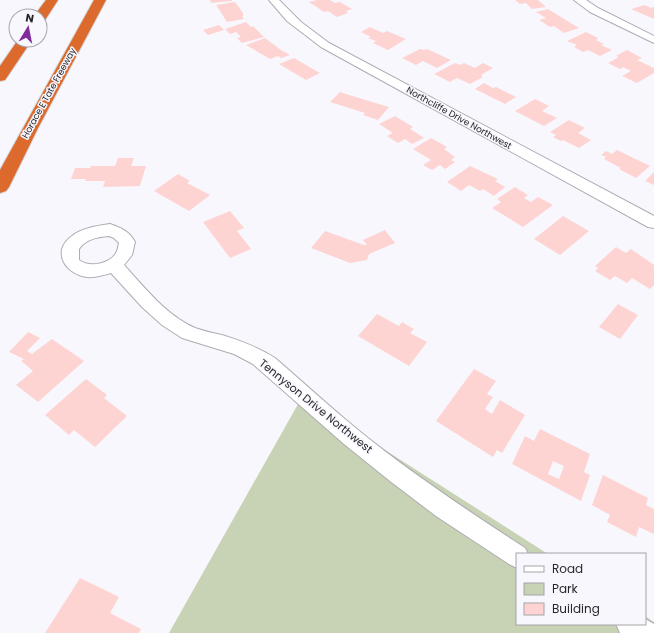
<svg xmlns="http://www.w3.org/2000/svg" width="654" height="633" font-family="Poppins,sans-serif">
<rect width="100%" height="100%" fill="#f8f7fe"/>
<path fill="#c8d3b5" d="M302,397l246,157h-31v70h128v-8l9,6v11h-485z"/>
<path fill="#fed4d2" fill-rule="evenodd" d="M210,0h22v1l-21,2z
M317,0h13l5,3 5,-1 12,7 -6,2 2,2 -11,4 -9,-6 -4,1 -15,-10z
M515,0h23l8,7 -14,2 -6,-6 -6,1z
M235,2l8,11v3h-1l2,3 -17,3 -11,-17z
M645,5l6,3 3,-1v12l-23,-10z
M548,9l26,16 5,3 -15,5 -10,-7 -4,1 -11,-7 7,-2 -10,-6z
M246,22l5,5 2,-1 11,11 -22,6 -5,-5 4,-1 -5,-5 -6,2 -5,-5z
M219,25l5,5 -16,5 -5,-5z
M370,27l13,6 4,-2 19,8 -18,11 -15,-7 3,-2 -8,-3 3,-1 -10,-5z
M586,32l12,6 -2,2 8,4 -3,1 11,5 -12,6 -12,-6 -5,2 -9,-5 3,-2 -10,-4z
M265,38l16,12 9,5 -9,3 -3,-2 -8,3 -24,-14z
M420,49l4,1 3,-1 24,11 -14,8 -14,-7 -7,4 -14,-7z
M627,50l15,8 -5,2 17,8v5l-17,10 -15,-7 9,-5 -8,-4 -3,2 -12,-6 11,-6 -3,-1z
M294,58l24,14 2,1 -14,7 -27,-16z
M455,63l5,2 4,-2 11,5 8,-5 10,5 -12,7 2,2 -13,7 -13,-6 -7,4 -16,-8z
M484,83l9,5 3,-1 20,10 -11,7 -30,-15z
M340,92l9,3 40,12 -11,13 -15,-5 2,-2 -35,-11z
M535,99l14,7 -7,5 15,7 -13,8 -29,-15z
M395,116l18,11 -3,2 14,9 -12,6 -7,-5 -7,4 -11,-7 6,-3 -14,-9z
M569,120l16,8 -7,5 13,7 -12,8 -16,-8 -2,1 -8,-4 3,-2 -6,-3z
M431,138l16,9 -3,2 11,8 -4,3 4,2 -10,7 -5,-4 -8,5 -9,-5 8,-5 -18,-11z
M617,150l33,16 -14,12 -17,-9 2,-1 -17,-9 2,-2 -5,-2 5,-4 6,3z
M118,158h16l-3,8h15l-6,20 -37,1 2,-6h-20l1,-2h-15l4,-11h15l1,-2h24z
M470,166l28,13 -3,2 10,6 -11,9 -11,-7 -3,2 -11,-6 -8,6 -14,-9z
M654,172v13l-9,-4z
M178,174l12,7 -3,2 23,12 -21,16 -35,-20z
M515,187l13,8 -4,3 7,4 7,-5 15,8 -30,22 -31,-19 9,-6 -4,-3z
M230,211l14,17 -7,3 14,18 -21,9 -27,-36z
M563,216l26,15 -29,24 -26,-16z
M385,230l10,13 -26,11 -2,6 -17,3 -39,-15 14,-17 39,14h3l-4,-5z
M616,247l10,6 5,-4 23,16v20l-4,4 -18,-11 -5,5 -12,-7 -5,4 -15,-9 3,-3 -3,-2z
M618,304l20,11 -18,24 -21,-12z
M377,314l22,12 3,-4 12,7 -4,4 17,9 -18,24 -51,-30z
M28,332l12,6 -13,13 5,3 20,-15 32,22 -46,41 -22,-17 17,-14 -12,-10 3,-2 -15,-7z
M474,369l22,12 -9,13 6,3 -8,12 7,5 8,-14 25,15 -23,38 -5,-3 -4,7 -57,-36z
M86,379l21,16 -3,3 23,18 -32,31 -21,-17 -5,5 -24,-20z
M540,429l50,25 -6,18 6,3 -9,26 -69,-37 13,-28 9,5zM553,461l11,5 -5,13 -11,-5z
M603,475l45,23 -2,7 8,4v25l-15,-7 -3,10 -29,-15 3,-7 -18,-10z
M80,578l39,19 -9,16 31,16 -2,4h-94z"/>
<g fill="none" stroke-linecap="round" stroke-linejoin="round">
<defs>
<path id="minor" d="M269,0h10l22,22 28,21 325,173v12l-6,-1 -327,-180 -34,-26z
M574,0h12l12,8 56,28v7l-64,-31z
M110,224c11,4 19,7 25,18l-3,13 -8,10c21,23 42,50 71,63 8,3 18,5 27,7 19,6 36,12 53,23 28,24 55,49 83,72 53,43 110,81 167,118l3,6h-11v14l-8,-4 -73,-48 -46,-35 -46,-37 -91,-80 -19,-10 -52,-16 -20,-13 -20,-18 -31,-34c-8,2 -16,5 -24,4 -22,-3 -36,-26 -15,-41 10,-8 25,-10 38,-12zM109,236l5,2 5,5c-1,3 -1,7 -3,10 -6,11 -27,15 -37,7v-11c7,-10 18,-12 30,-13z
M645,619l9,5v9h-34l-4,-9h29z"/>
<path id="motorway" d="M46,0h12l-13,20 -5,1v-5h-6z
M94,0h12l-68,128 -29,59 -3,4 -6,2v-23z
M18,40h14l-27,40 -5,1v-15z"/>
</defs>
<use href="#minor" stroke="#aeacb3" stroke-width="2"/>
<use href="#motorway" stroke="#d4d4d4" stroke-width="2"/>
<use href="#minor" fill="#fff" fill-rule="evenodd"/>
<use href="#motorway" fill="#db6a2c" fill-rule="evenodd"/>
</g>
<g text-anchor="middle" stroke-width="3" stroke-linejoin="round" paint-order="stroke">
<g font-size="9" fill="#28272a" stroke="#f8f7fe">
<text transform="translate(49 93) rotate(-61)" y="3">Horace E Tate Freeway</text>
<text transform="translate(459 118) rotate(29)" y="3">Northcliffe Drive Northwest</text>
</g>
<g font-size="11" fill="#28272a" stroke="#f8f7fe">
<text transform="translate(316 406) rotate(39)" y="4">Tennyson Drive Northwest</text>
</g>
</g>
<rect x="516" y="553" width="130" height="72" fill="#f8f7fe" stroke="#a5a4a9"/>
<rect x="524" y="566" width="20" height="6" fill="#ffffff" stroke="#a5a4a9"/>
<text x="552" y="573" font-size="12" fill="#28272a">Road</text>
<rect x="524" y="583" width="20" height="12" fill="#c8d3b5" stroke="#a5a4a9"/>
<text x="552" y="593" font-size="12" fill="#28272a">Park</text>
<rect x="524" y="603" width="20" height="12" fill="#fed4d2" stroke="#a5a4a9"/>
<text x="552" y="613" font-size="12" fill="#28272a">Building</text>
<g transform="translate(28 28) rotate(10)"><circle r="19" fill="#f8f7fe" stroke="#a5a4a9"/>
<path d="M0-3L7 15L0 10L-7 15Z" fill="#822c9b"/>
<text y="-6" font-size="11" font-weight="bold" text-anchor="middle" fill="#28272a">N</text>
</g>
</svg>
